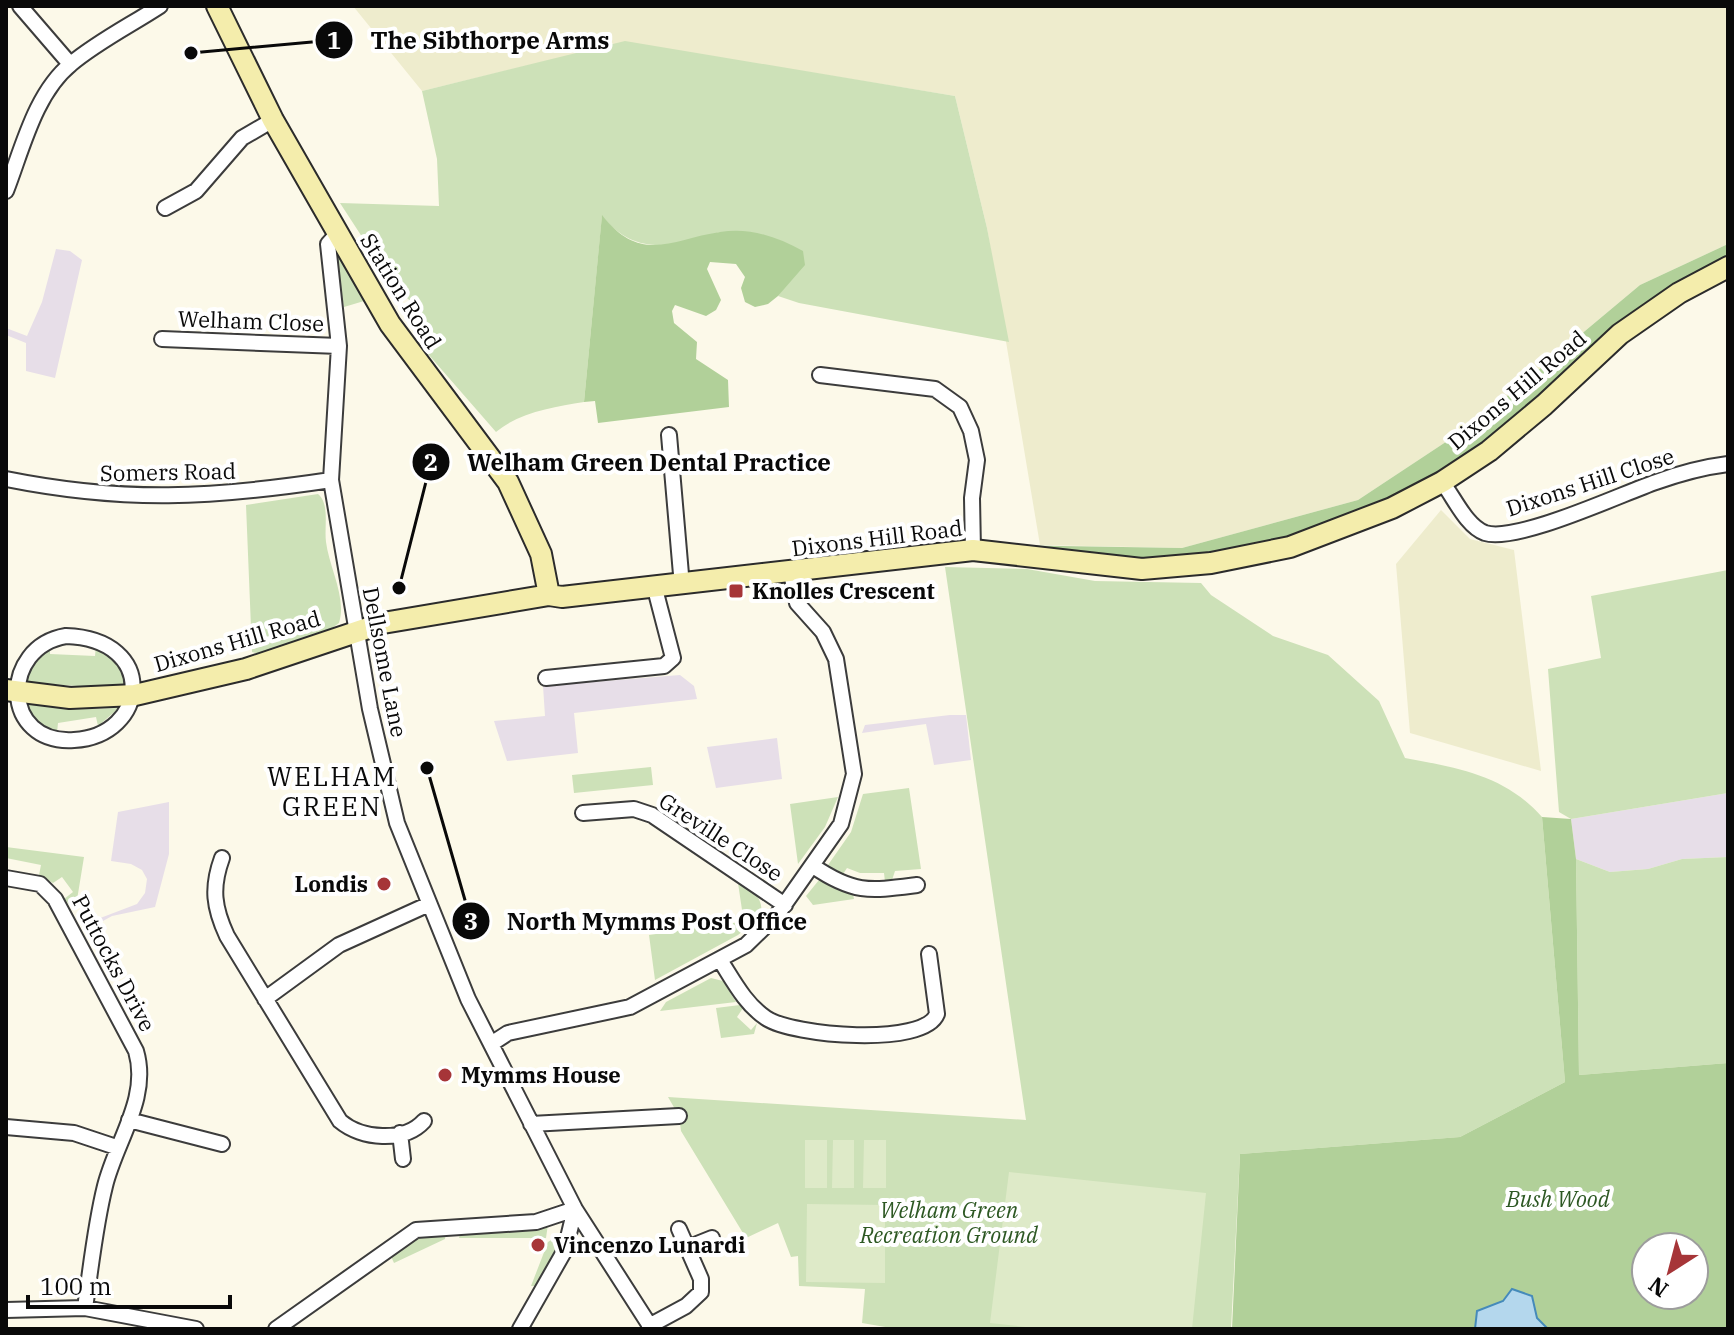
<svg xmlns="http://www.w3.org/2000/svg" width="1734" height="1335" font-family="'IBM Plex Serif',serif">
<rect width="100%" height="100%" fill="#fcf9e9"/>
<path fill="#e7dee8" d="M56,249l14,2 12,9 -27,118 -29,-7v-28l-20,-8v-7l21,8 15,-34z
M680,675l14,11 3,13 -123,14 4,40 -71,8 -13,-40 51,-5 -2,-30z
M950,715h16l5,45 -37,5 -8,-41 -64,9 3,-8z
M777,738l5,41 -66,9 -9,-41z
M1728,793v64l-46,2 -34,10 -38,3 -34,-13 -5,-40z
M169,802v52l-14,53 -43,9 -27,15 -3,-6 55,-21 8,-11 2,-14 -5,-9 -11,-6 -20,-3 7,-49z"/>
<path fill="#eeeccd" d="M353,6h1375v238l-88,41 -164,137 -118,78 -176,48 -142,-3 -53,-317 -32,-132 -330,-54 -203,49z
M1441,510l29,29 44,11 27,221 -131,-38 -14,-169z"/>
<path fill="#cde1b8" d="M625,41l330,55 32,132 22,114 -210,-39 -21,-7 14,-19 -72,-45c-45,14 -84,26 -118,-16l-18,186c-30,5 -64,10 -88,30l-68,-78 -9,-45 -25,-23 -54,-83 99,3 -2,-47 -15,-68z
M339,253l25,48 -20,6 -9,-53z
M318,494c12,10 6,32 8,48 3,25 21,56 13,81l-11,8 -68,23 -8,-2 -6,-147z
M945,567l82,2 68,12 106,2 10,12 62,41 55,19 51,46 26,57c53,10 100,17 137,59l23,265 -105,55 -220,17 -9,175h-334l-35,-6 3,-34 -66,-3 -1,-30 -7,1 -13,-34 -32,15 -65,-107 -2,-15 -11,-19 358,23z
M1728,570v223l-157,26 -12,-7 -11,-143 53,-11 -10,-62z
M50,644v10l45,2 1,-10 20,8 11,31 -34,2 -75,-5 -2,-11z
M22,704l59,5 38,-1 -21,18 -2,-9 -38,6 -1,10 -20,-9z
M651,767l2,18 -79,8 -2,-18z
M909,788l12,81 -26,2 -4,12 -6,-1 -1,-9h-24l-13,-5 -6,9 -11,-7 -2,-5 23,-33 12,-38z
M838,797l-13,30 -27,37 -8,-60z
M6,847l78,10 -8,49 -3,2 -9,-9 9,-7 -11,-15 -9,6 -14,-8 2,-10 -35,-7z
M1728,857v206l-149,12 -3,-216 34,13 38,-3 34,-10z
M819,880l34,14 1,5 -41,6 -7,-9z
M738,883c14,9 26,13 23,32l-16,15z
M741,922l2,9 -5,4 -83,45 -6,-45z
M711,978l12,3 13,21 -76,9 6,-9z
M740,1005l3,3 -6,9 14,13 6,-7 -3,11 -33,4 -5,-30z
M548,1224l-2,14h-87l2,-7z
M446,1229l-1,10 -51,24 -5,-11 32,-17z
M563,1232l-3,15 -22,39h-7l17,-44z"/>
<path fill="#b1d099" fill-rule="evenodd" d="M602,215c39,50 70,24 118,17 30,-5 57,5 83,19l2,14 -27,31 -10,8 -13,3 -10,-5 -4,-14 4,-11 -9,-13 -26,-2 -3,7 14,31 -5,10 -10,6 -31,-11 -3,6 2,12 23,19 -1,17 32,21 1,27 -131,16 -3,-22 -11,1z
M1728,244v15l-176,129 -107,85 -58,32 -132,47 -136,10 -111,-17 174,3 176,-48 118,-78 164,-137z
M1542,817l29,2 5,40 3,216 149,-12v266h-180l-11,-11 -5,-22 -29,5 -26,10 -2,18h-243l8,-175 220,-17 105,-55zM1646,1247h48v48h-48z"/>
<path fill="#deeac8" d="M805,1140h22v48h-22z
M833,1140h21v48h-22z
M864,1140h22v48h-23z
M1009,1172l197,21 -14,136h-148l-54,-6z
M807,1204l78,1v78l-79,-1z"/>
<path fill="#b4d7ed" stroke="#458aba" stroke-width="2" d="M1512,1289l20,7 5,22 11,11h-73l2,-18 26,-10z"/>
<g fill="none" stroke-linecap="round" stroke-linejoin="round">
<defs>
<path id="street" d="M20,6l50,58
M6,191c16,-41 29,-98 65,-127 26,-22 60,-39 89,-58
M165,208l31,-17 46,-53 31,-18
M337,234l-9,10 11,102 -8,134 39,229 27,114 71,176 107,210 77,120
M162,339l177,7
M820,375l115,14 25,18 11,24 6,29 -5,38 1,52
M669,435l13,151
M6,479c120,24 205,19 325,1
M1442,482c12,15 24,44 43,51 32,10 136,-39 171,-51 22,-8 48,-15 72,-18
M66,636c93,3 82,100 8,104 -73,5 -74,-93 -8,-104z
M546,678l118,-12 9,-8 -18,-69
M583,813l51,-4 18,6 133,90
M222,858c-11,30 -8,50 5,78l113,185c21,18 64,22 84,0
M813,866c41,28 57,25 104,19
M6,878l34,6 15,15 81,152c14,47 -20,90 -31,135 -10,40 -14,81 -20,122
M720,960c13,20 25,44 46,58 27,18 158,29 171,-4l-8,-60
M265,999l74,-54 88,-40
M491,1044l17,-11 122,-26 116,-62 31,-30 64,-91 13,-50 -18,-115 -13,-27 -26,-29 -6,-30
M129,1120l93,24
M531,1124l148,-8
M6,1127l68,6 42,14
M400,1133l3,26
M687,1248l25,-10
M6,1310l79,-2 111,21
M649,1326l37,-20 15,-14v-13l-22,-50
M276,1329l140,-99 120,-8 39,-13
M520,1329l45,-79 10,-41"/>
<path id="secondary" d="M217,6l56,114 117,204 118,158 33,72 8,41
M6,690l64,8 65,-3 111,-26 137,-46 166,-28 13,2 411,-47 169,19 69,-6 79,-16 102,-39 50,-26 47,-31 55,-46 76,-71 59,-41 49,-26"/>
</defs>
<use href="#street" stroke="#3c3c3c" stroke-width="18"/>
<use href="#secondary" stroke="#2b2b2b" stroke-width="24"/>
<use href="#street" stroke="#fff" stroke-width="14"/>
<use href="#secondary" stroke="#f4edac" stroke-width="20"/>
</g>
<g fill="#a63538" stroke="#fff" stroke-width="3">
<rect x="728" y="583" width="16" height="16" rx="4"/>
<circle cx="384" cy="884" r="8"/>
<circle cx="445" cy="1075" r="8"/>
<circle cx="538" cy="1245" r="8"/>
</g>
<g text-anchor="middle" stroke-width="8" stroke-linejoin="round" paint-order="stroke">
<g font-size="22" fill="#090909" stroke="#fff">
<text transform="translate(401 291) rotate(58)" y="8">Station Road</text>
<text transform="translate(251 321) rotate(2)" y="8">Welham Close</text>
<text transform="translate(1517 390) rotate(-40)" y="8">Dixons Hill Road</text>
<text transform="translate(168 472) rotate(-1)" y="8">Somers Road</text>
<text transform="translate(1590 482) rotate(-18)" y="8">Dixons Hill Close</text>
<text transform="translate(877 538) rotate(-7)" y="8">Dixons Hill Road</text>
<text transform="translate(237 641) rotate(-16)" y="8">Dixons Hill Road</text>
<text transform="translate(385 662) rotate(79)" y="8">Dellsome Lane</text>
<text transform="translate(721 837) rotate(33)" y="8">Greville Close</text>
<text transform="translate(114 963) rotate(62)" y="8">Puttocks Drive</text>
</g>
<g font-size="22" font-weight="bold" fill="#090909" stroke="#fff" text-anchor="start">
<text x="752" y="599">Knolles Crescent</text>
<text x="368" y="892" text-anchor="end">Londis</text>
<text x="461" y="1083">Mymms House</text>
<text x="554" y="1253">Vincenzo Lunardi</text>
</g>
<g font-size="22" font-style="italic" fill="#2d5823" stroke="#fff">
<text x="1558" y="1207">Bush Wood</text>
<text x="949" y="1218">Welham Green<tspan x="949" dy="25">Recreation Ground</tspan></text>
</g>
<g font-size="26" letter-spacing="2" fill="#090909" stroke="#fff">
<text x="332" y="786">WELHAM<tspan x="332" dy="30">GREEN</tspan></text>
</g>
</g>
<path fill="none" stroke="#090909" stroke-width="3" d="M191 53L334 40M399 588L431 462M427 768L471 921"/>
<g fill="#090909" stroke="#fff" stroke-width="3">
<circle cx="191" cy="53" r="8"/>
<circle cx="399" cy="588" r="8"/>
<circle cx="427" cy="768" r="8"/>
<circle cx="334" cy="40" r="20"/>
<circle cx="431" cy="462" r="20"/>
<circle cx="471" cy="921" r="20"/>
</g>
<g font-size="24" text-anchor="middle" font-weight="bold" fill="#fff">
<text x="334" y="49">1</text>
<text x="431" y="471">2</text>
<text x="471" y="930">3</text>
</g>
<g font-size="24" text-anchor="middle" font-weight="bold" fill="#090909" stroke="#fff" stroke-width="8" stroke-linejoin="round" paint-order="stroke">
<text x="490" y="49">The Sibthorpe Arms</text>
<text x="649" y="471">Welham Green Dental Practice</text>
<text x="657" y="930">North Mymms Post Office</text>
</g>
<rect width="1734" height="1335" fill="none" stroke="#090909" stroke-width="16"/>
<g transform="translate(1670 1271) rotate(216)"><circle r="38" fill="#ffffff" stroke="#9d9d9d" stroke-width="2"/>
<path d="M0-6L14 30L0 20L-14 30Z" fill="#a63538"/>
<text y="-12" font-size="22" font-weight="bold" text-anchor="middle" fill="#090909">N</text>
</g>
<path d="M28 1295v12h202v-12" fill="none" stroke="#090909" stroke-width="4"/>
<text x="40" y="1295" font-size="24" fill="#090909" stroke="#ffffff" stroke-width="6" paint-order="stroke">100 m</text>
</svg>
